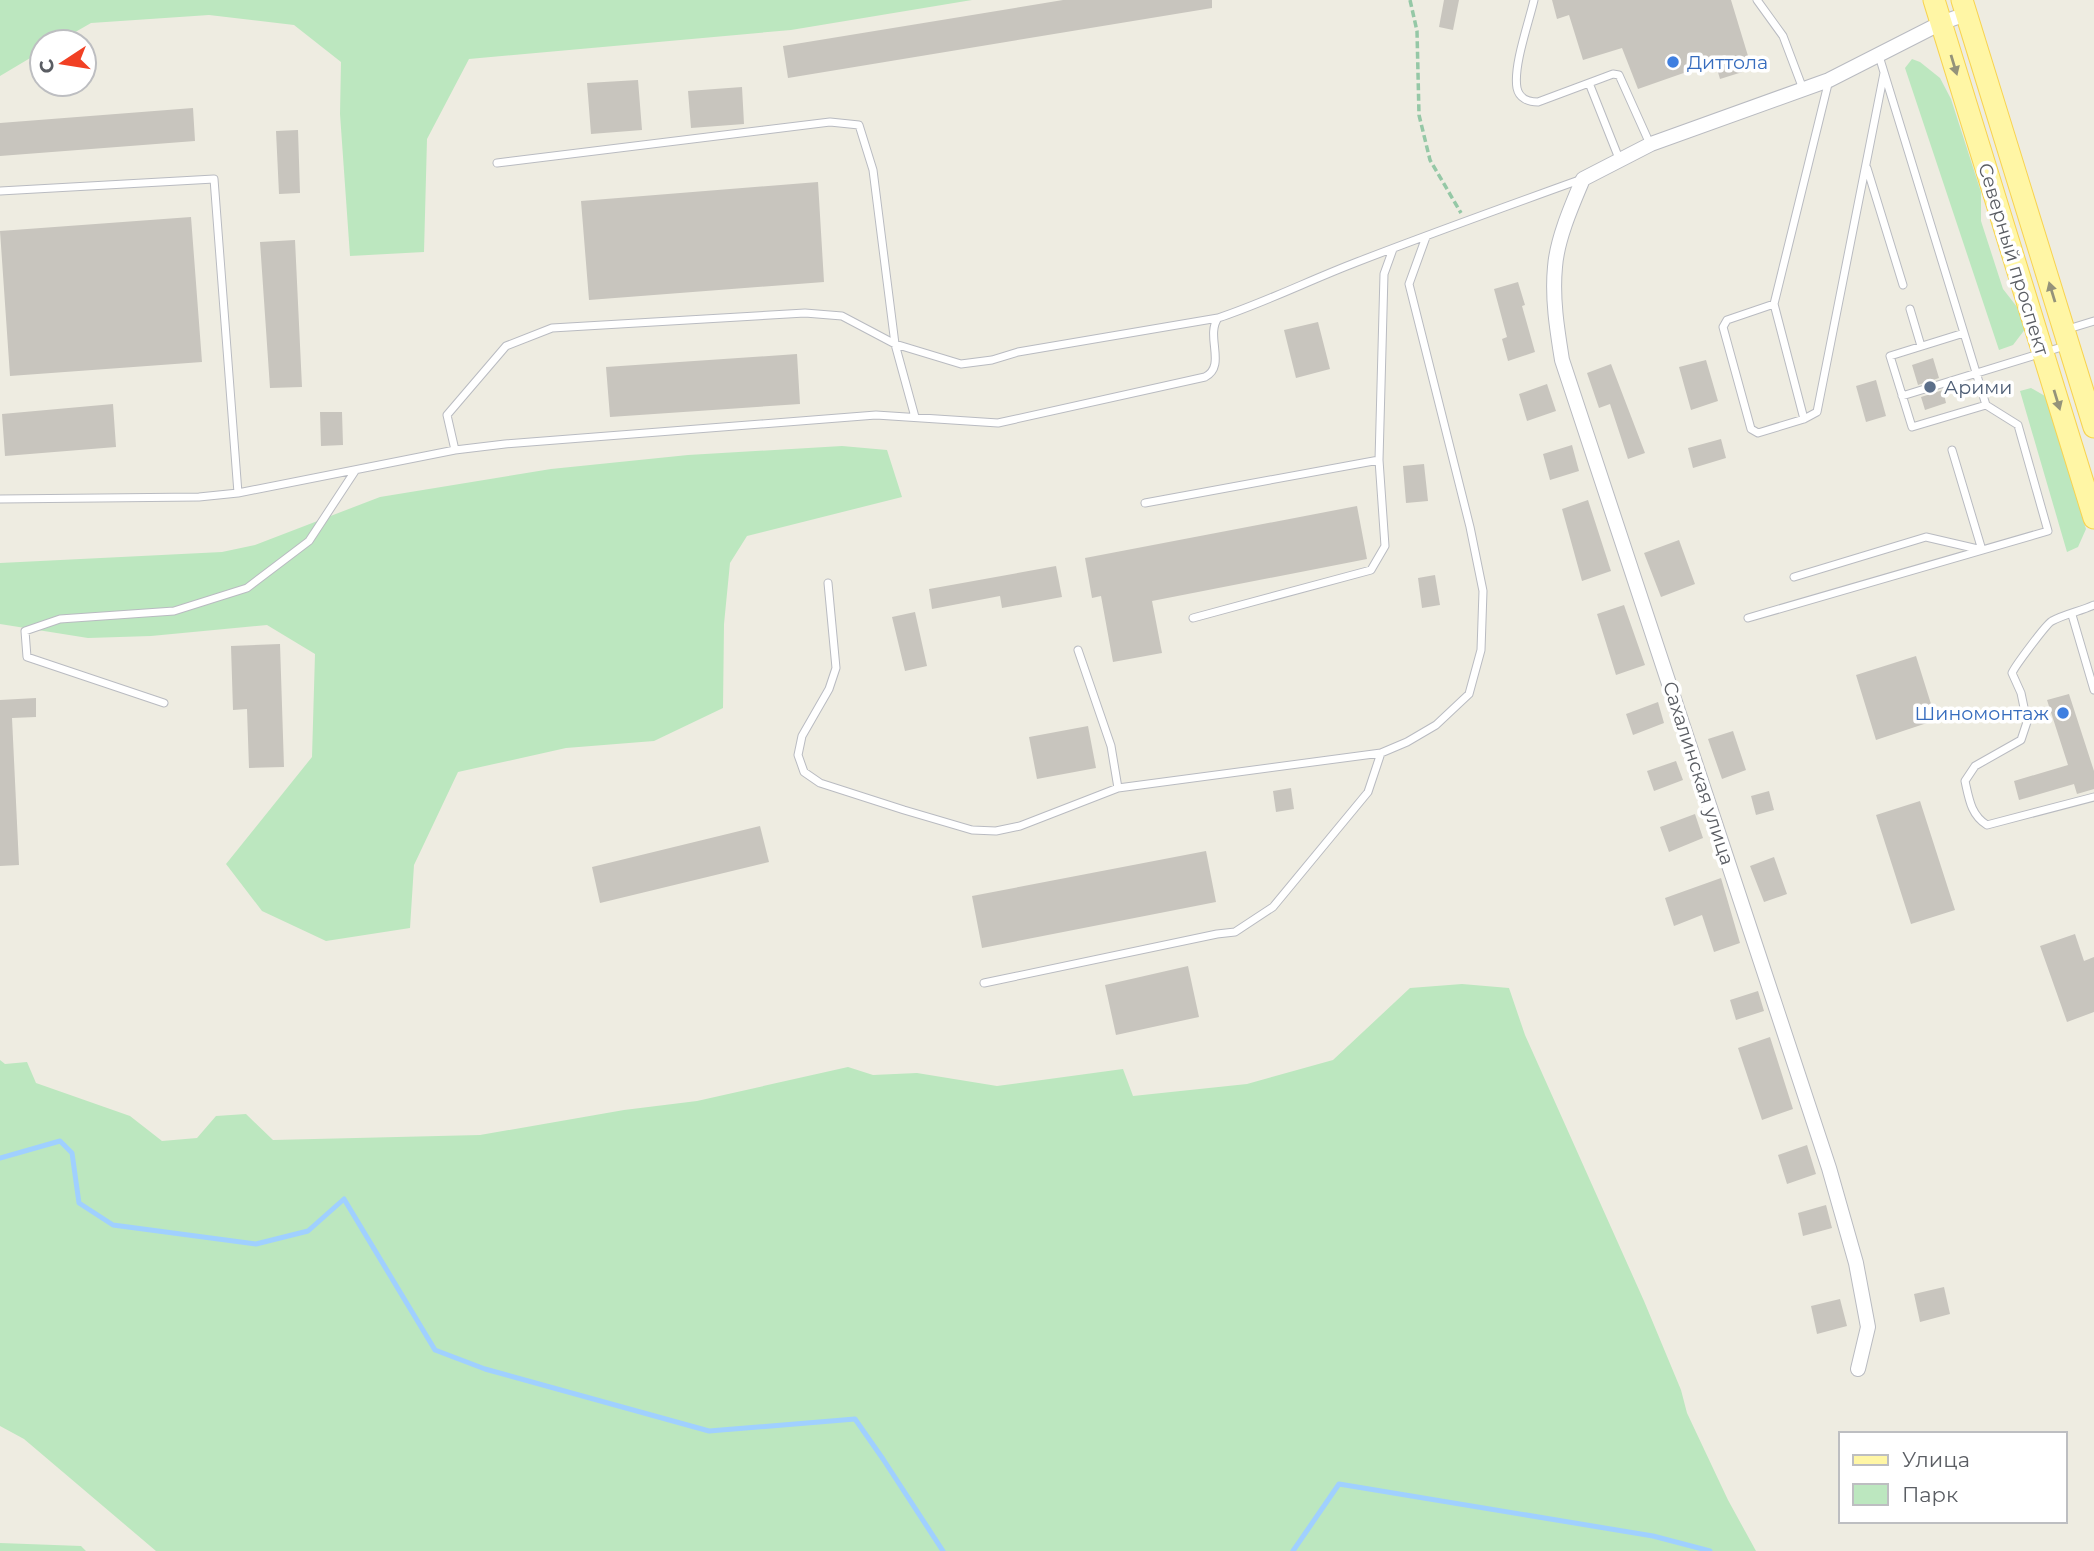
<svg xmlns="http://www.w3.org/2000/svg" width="2094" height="1551" font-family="Montserrat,sans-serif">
<rect width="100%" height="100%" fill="#eeece1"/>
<path fill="#bce7bf" d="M0,0h972l-181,30 -322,29 -42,80 -3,113 -74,4 -10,-142 1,-52 -47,-37 -85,-10 -118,8 -33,19h-16v9l-42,25z
M1912,59l8,3 20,16 11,21 30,93v29l22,68 18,23 5,16 -13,17 -14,5 -94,-282z
M2031,388l14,8 41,133 -8,18 -11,5 -47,-161z
M842,446l45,4 15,47 -155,39 -17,27 -6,61 -1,84 -69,33 -88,7 -108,24 -44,93 -4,63 -84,13 -64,-30 -36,-47 86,-107 3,-103 -48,-29 -116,11 -63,2 -88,-14v-61l222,-11 33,-7 125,-48 171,-28 137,-14z
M1462,984l47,4 16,47 119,266 37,89 6,23 41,87 28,51h-1600l-132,-112 -24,-13v-366l5,4 22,-2 9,21 94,33 32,25 35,-3 19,-22 30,-2 27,26 207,-5 144,-25 73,-9 151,-34 25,8 44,-2 80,13 126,-17 10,27 114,-12 86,-24 77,-72z
M0,1543l81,3 5,5h-86z"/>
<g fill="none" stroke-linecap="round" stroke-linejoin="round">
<path stroke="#a0d0ff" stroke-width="5" d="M0,1158l60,-17 12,12 7,50 34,22 143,19 52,-13 36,-32 91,151 50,19 224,62 146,-12 28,40 60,92
M1293,1551l46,-67 314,52 57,15"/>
</g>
<path fill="#c8c5be" d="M1063,0h149v8l-424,70 -5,-32z
M1444,0h15l-6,30 -14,-3z
M1552,0h179l21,69 -32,10 -5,-17 -77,27 -16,-41 -39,12 -14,-45 -12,4z
M638,80l4,50 -51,4 -4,-51z
M742,87l2,37 -53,4 -3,-37z
M193,108l2,33 -195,15v-33z
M298,130l2,63 -21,1 -3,-63z
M818,182l6,100 -235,18 -8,-99z
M191,217l11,145 -192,14 -10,-145z
M295,240l7,147 -32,1 -10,-146z
M1518,282l7,23 -3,1 13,46 -27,9 -6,-22 5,-2 -13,-48z
M1318,322l12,47 -34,9 -12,-48z
M797,354l3,50 -190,13 -4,-50z
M1933,358l6,20 -21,7 -6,-20z
M1706,360l12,41 -27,9 -12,-43z
M1611,364l34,89 -17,6 -18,-55 -11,4 -12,-35z
M1876,380l10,36 -20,6 -10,-36z
M1547,384l9,27 -29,10 -8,-27z
M1943,390l3,13 -21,7 -4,-13z
M113,404l3,43 -111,9 -3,-42z
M320,412h22l1,33 -22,1z
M1721,439l5,19 -33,10 -5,-20z
M1572,445l7,26 -29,9 -7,-26z
M1424,464l4,37 -22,2 -3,-37z
M1588,500l23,71 -29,10 -20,-72z
M1357,506l10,53 -215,42 10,52 -49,9 -12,-66 -9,2 -7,-40z
M1679,540l16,44 -34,13 -17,-44z
M1056,566l6,31 -60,11 -2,-12 -68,13 -3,-20z
M1435,575l5,30 -18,3 -4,-30z
M1624,605l21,60 -29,10 -19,-61z
M915,612l12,54 -22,5 -13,-54z
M280,644l4,123 -35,1 -2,-59 -14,1 -2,-64z
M1916,656l20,64 -60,20 -20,-65z
M2069,694l25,77v18l-17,5 -3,-10 -55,16 -5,-19 54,-16 -21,-65z
M36,698v19l-24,1 7,147 -19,1v-166z
M1658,702l6,21 -31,12 -7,-21z
M1088,726l8,42 -59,11 -8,-42z
M1733,731l13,39 -24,9 -14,-40z
M1676,761l7,19 -29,11 -7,-20z
M1291,788l3,21 -18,3 -3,-21z
M1769,791l5,19 -18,5 -5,-19z
M1920,801l35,109 -44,14 -35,-109z
M1695,814l8,24 -34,14 -9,-25z
M760,826l9,36 -169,41 -8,-36z
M1206,851l10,51 -234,46 -10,-52z
M1774,857l13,37 -23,8 -14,-36z
M1721,878l19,65 -26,9 -12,-37 -28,11 -9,-28z
M2075,934l9,27 10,-4v55l-27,10 -27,-76z
M1188,966l11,51 -83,18 -11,-50z
M1758,991l6,20 -28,9 -6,-20z
M1770,1037l23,72 -31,11 -24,-72z
M1807,1145l9,29 -29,10 -9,-29z
M1826,1205l6,23 -29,8 -5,-23z
M1944,1287l6,27 -30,8 -6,-28z
M1840,1299l7,27 -30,8 -6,-28z"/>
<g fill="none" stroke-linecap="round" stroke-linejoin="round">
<defs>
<path id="lane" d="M1534,0c-5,22 -21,66 -17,88 2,10 11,14 21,14l75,-28 6,1 31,69
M1757,0l26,36 20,53
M1879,56l85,277
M1829,80l-55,224 30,115 13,-7 67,-339
M1589,83l31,78
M497,163l333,-41 29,3 14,45 22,174 20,73
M1867,168l36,117
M0,191l214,-12 24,314
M1774,304l-47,16 -4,7 28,102 7,4 46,-14
M1910,309l11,37
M2068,329l26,-8
M1964,333l22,72 -74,22 -22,-71z
M1902,396l163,-50
M455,450l-8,-35 59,-69 46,-18 253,-15 37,3 53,28 66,20 31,-4 26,-8 200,-34
M0,499l199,-2 39,-4 217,-43 50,-6 371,-29 122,8 207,-46c22,-11 0,-41 13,-59 48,-16 92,-38 139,-56 75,-29 150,-56 225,-83
M1145,503l234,-43
M1794,577l132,-40 56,13 -30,-100
M828,583l8,85 -7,21 -27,47 -4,19 6,17 16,11 84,27 68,20 24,1 24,-5 98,-38 263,-35
M2094,605c-13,6 -29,9 -42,16 -5,2 -37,45 -40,52l9,20 6,29 -6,18 -46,26 -10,15c4,18 6,34 22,44l107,-28
M2072,615l22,75
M1193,618l178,-48 14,-24 -6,-86 5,-186 9,-25
M1748,618l300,-87 -30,-106 -32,-20
M1078,650l33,96 7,42
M164,703l-137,-46 -2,-26 35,-12 114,-8 73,-23 62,-47 46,-70
M984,983l233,-49 18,-2 38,-25 95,-115 13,-39 26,-11 29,-17 33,-31 12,-44 2,-59 -13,-64 -61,-243 17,-47"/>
<path id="street" d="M1858,1369l10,-42 -12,-64 -27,-95 -267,-808c-5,-31 -10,-62 -7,-93 2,-28 17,-62 28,-88l68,-35 178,-64 112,-57 25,-9"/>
<path id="primary" d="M1934,0l160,518
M1962,0l132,427"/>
</defs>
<use href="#lane" stroke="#b9bbc1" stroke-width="9"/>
<use href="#street" stroke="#b9bbc1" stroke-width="16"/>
<use href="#primary" stroke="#f8d350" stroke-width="23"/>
<path stroke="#95c8a6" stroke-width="3.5" stroke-dasharray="7 3.5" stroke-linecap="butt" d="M1410,0l7,31 2,84 11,45 31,53"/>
<use href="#lane" stroke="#fff" stroke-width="7"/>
<use href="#street" stroke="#fff" stroke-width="14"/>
<use href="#primary" stroke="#fff6a5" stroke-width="21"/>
</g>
<defs><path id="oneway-solid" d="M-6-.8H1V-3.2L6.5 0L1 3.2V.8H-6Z" transform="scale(1.75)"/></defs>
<g fill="#94937a">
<use href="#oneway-solid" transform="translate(1954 65) rotate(73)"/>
<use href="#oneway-solid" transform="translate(2052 292) rotate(-107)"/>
<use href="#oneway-solid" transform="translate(2057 400) rotate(73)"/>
</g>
<g fill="#3f7fe0" stroke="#fff" stroke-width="2.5">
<circle cx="1673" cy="62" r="7"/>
<circle cx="2063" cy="713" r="7"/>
</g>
<circle fill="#5c6f8a" stroke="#fff" stroke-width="2.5" cx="1930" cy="387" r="7"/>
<g text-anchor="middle" stroke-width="7" stroke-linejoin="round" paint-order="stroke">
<g font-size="19" fill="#366cbe" stroke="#fff" text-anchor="start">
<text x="1687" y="69">Диттола</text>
<text x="2049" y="720" text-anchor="end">Шиномонтаж</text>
</g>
<g font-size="19" fill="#5a5d63" stroke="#fff">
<text transform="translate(2014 259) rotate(73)" y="7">Северный проспект</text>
<text transform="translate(1699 773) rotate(72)" y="7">Сахалинская улица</text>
</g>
<g font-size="19" fill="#4e5e75" stroke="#fff" text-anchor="start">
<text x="1944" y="394">Арими</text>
</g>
</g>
<rect x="1839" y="1432" width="228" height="91" fill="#ffffff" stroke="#bdbec1" stroke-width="2"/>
<rect x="1853" y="1455" width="35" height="10" fill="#fff6a5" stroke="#bdbec1" stroke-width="2"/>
<text x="1902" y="1467" font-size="21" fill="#5a5d63">Улица</text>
<rect x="1853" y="1484" width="35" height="21" fill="#bce7bf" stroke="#bdbec1" stroke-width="2"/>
<text x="1902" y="1502" font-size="21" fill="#5a5d63">Парк</text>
<g transform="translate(63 63) rotate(258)"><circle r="33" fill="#ffffff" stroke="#bdbec1" stroke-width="2"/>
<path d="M0-5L12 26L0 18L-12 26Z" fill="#f14024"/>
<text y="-10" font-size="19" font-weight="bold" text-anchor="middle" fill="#5a5d63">С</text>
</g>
</svg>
